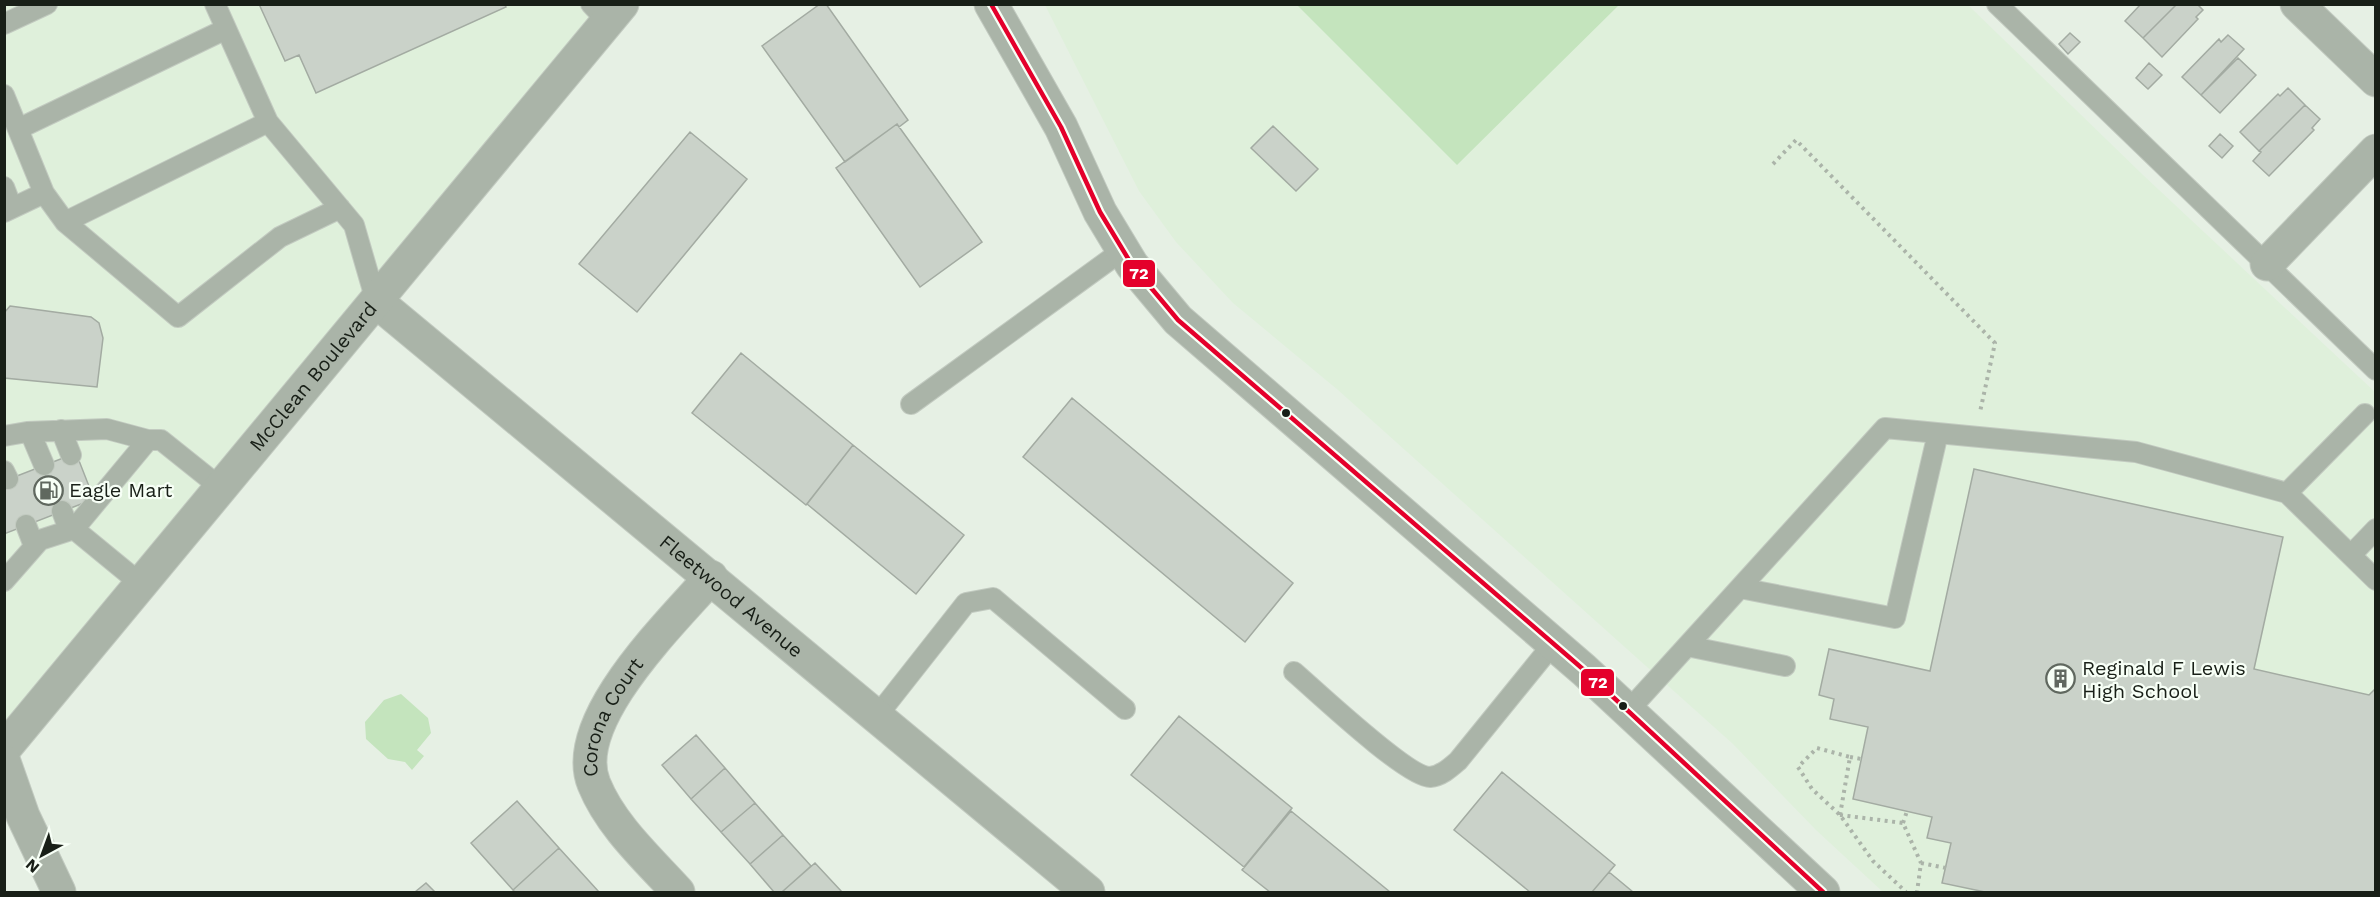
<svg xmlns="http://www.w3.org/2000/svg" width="2380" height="897" font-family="'Work Sans',sans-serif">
<rect width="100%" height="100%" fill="#e6f0e4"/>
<path fill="#dff0db" d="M5,5h611l-611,732z
M1045,5h923l175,170 232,217v500h-492l-67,-62 -83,-86 -395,-354 -105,-87 -57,-61 -37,-51z"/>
<path fill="#c4e4bd" d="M1297,5h322l-162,160z
M401,694l27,24 3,15 -14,17 7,6 -12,14 -7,-8 -17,-3 -22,-20 -1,-17 19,-22z"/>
<path fill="#cad2c9" stroke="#a3aba2" stroke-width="1.5" d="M259,4h245l2,3 -190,86 -17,-38 -14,6z
M820,4h6l82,116 -9,7 -2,-3 -52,38 -83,-116z
M2141,4h36l-34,34 -18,-17z
M2177,4h20l6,6 -7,7 2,2 -36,38 -19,-19z
M2070,33l10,9 -12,12 -9,-10z
M2228,35l16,14 -43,46 -19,-18 37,-38 2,3z
M2238,58l18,17 -36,38 -19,-18z
M2149,63l13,12 -14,14 -12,-11z
M2288,88l17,17 -46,46 -19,-19 38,-38 2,2z
M2305,105l15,14 -8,9 2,2 -45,46 -16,-15 8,-9 -2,-1z
M897,124l85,118 -62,45 -84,-119z
M1273,126l45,43 -22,22 -45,-43z
M690,132l57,47 -110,133 -58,-48z
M2220,134l13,12 -11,12 -13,-12z
M10,306l81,11 8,6 4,15 -6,49 -93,-9v-65z
M741,353l112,92 -47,60 -114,-92z
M1072,398l221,185 -48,59 -222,-185z
M853,445l111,90 -48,59 -109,-90z
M76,453l18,46 -90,35v-53z
M1974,469l309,68 -29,132 115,26 7,-7v204h-391l-43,-9 9,-40 -24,-5 5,-21 -79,-18 15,-72 -38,-8 4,-20 -15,-4 10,-46 101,22z
M1179,716l113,92 -48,59 -113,-92z
M696,735l29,33 -34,31 -29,-34z
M725,768l30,35 -34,29 -30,-33z
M1502,772l113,93 -23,27h-62l-76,-62z
M517,801l42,47 -46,42 -42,-47z
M755,803l28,32 -33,29 -29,-32z
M1291,811l99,81h-120l-28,-22z
M783,835l28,31 -29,26h-8l-24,-28z
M559,848l40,44h-84l-2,-2z
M815,863l27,29h-58l-1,-1z
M1609,872l24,20h-41z
M426,883l9,9h-20z"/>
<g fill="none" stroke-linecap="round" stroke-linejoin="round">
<defs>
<path id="service" d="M215,4l53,118
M591,4l17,18
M1997,4l379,366
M4,24l43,-20
M4,95l40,98
M18,129l208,-100
M4,187l8,21
M4,212l40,-19 21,29 203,-100 86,103 22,76
M65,222l113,95 102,-80 60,-29
M911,404l212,-154
M61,430l10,25
M30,432l14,33
M4,436l23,-4 80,-3 41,11
M4,471l4,8
M2287,493l78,-79
M62,511l7,19
M26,525l8,21
M74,529l74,-89h13l60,48
M2351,555l25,-26
M4,581l36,-41 34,-11 67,55
M1740,588l155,30 43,-185
M1687,646l98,20
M1294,672c22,19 113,105 136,105 11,-1 20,-9 28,-16l95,-117
M1628,711l257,-283 251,24 151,41 89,87
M877,716l89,-113 27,-5 132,111"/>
<g id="minor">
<path d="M991,4l70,123 39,85 32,53 46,55 406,350 239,222"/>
<path d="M2297,4l79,76"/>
<path d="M2267,264l109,-113"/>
<path id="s1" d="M376,301l712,591"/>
<path id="s2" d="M678,892c-30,-33 -67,-66 -84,-108 -26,-63 79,-163 117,-207"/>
</g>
<g id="tertiary">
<path id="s3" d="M4,749l618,-745"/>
</g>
<path id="primary" d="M4,762l19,54 36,76"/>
</defs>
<use href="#service" stroke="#c2cac0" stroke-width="22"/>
<use href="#minor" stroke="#c2cac0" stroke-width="35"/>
<use href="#tertiary" stroke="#c2cac0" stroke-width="35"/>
<use href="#primary" stroke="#c2cac0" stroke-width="35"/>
<path stroke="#abb4a9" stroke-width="4" stroke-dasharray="3 4.5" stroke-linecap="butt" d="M1773,164l23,-24 199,203 -15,69
M1850,757l11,2
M1840,815l10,-58 -33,-9 -19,19 14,22 28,26 33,46 33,31
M1840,815l63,8 18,40 -4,29
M1903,823l4,-12
M1921,863l25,5"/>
<use href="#service" stroke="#aab4a8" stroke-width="20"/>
<use href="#minor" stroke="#aab4a8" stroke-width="33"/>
<use href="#tertiary" stroke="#aab4a8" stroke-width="33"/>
<use href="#primary" stroke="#aab4a8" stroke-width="33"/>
<defs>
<path id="bus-1" d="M991,4l70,123 39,85 32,53 46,55 406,350 239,222"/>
</defs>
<use href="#bus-1" stroke="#f7fff6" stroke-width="9"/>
<use href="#bus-1" stroke="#e4002b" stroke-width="4.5"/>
</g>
<defs>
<symbol id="fuel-ring" viewBox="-11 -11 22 22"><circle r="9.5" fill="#f7fff6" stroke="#60685f" stroke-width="1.5"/><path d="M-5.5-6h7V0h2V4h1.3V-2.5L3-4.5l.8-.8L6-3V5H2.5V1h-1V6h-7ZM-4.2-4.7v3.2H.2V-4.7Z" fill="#60685f"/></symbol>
<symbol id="building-ring" viewBox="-11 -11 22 22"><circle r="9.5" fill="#f7fff6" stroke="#60685f" stroke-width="1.5"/><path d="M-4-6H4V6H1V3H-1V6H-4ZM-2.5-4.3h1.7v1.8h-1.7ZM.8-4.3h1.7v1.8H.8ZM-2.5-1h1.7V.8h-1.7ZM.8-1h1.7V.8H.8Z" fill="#60685f"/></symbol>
</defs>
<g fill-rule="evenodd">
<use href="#fuel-ring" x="32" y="474" width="33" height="33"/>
<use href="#building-ring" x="2044" y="662" width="33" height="33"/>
</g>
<g fill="#181f17" stroke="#f7fff6" stroke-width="2">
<circle cx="1286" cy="413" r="5"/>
<circle cx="1623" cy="706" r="5"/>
</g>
<g text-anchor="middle" stroke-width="4.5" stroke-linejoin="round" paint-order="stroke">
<g font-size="20" fill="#181f17" stroke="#f7fff6">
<text dy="7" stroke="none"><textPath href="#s3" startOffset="484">McClean Boulevard</textPath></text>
<text dy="7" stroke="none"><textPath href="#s1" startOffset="462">Fleetwood Avenue</textPath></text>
<text dy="7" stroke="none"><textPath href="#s2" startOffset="210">Corona Court</textPath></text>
</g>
<g font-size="20" fill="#181f17" stroke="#f7fff6" text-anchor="start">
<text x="69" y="497">Eagle Mart</text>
<text x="2082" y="675">Reginald F Lewis<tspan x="2082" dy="23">High School</tspan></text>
</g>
</g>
<g stroke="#f7fff6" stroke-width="2">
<rect x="1122" y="259" width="34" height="29" rx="6" fill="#e4002b"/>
<rect x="1580" y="668" width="35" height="29" rx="6" fill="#e4002b"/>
</g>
<g font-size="16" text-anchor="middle" font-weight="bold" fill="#fff">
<text x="1139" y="279">72</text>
<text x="1598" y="688">72</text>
</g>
<rect width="2380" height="897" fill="none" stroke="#181f17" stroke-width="12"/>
<g transform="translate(42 855) rotate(221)" stroke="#f7fff6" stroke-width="4.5" paint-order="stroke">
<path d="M0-4.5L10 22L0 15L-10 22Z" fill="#181f17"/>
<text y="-9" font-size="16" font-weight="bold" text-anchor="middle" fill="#181f17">N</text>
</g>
</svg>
